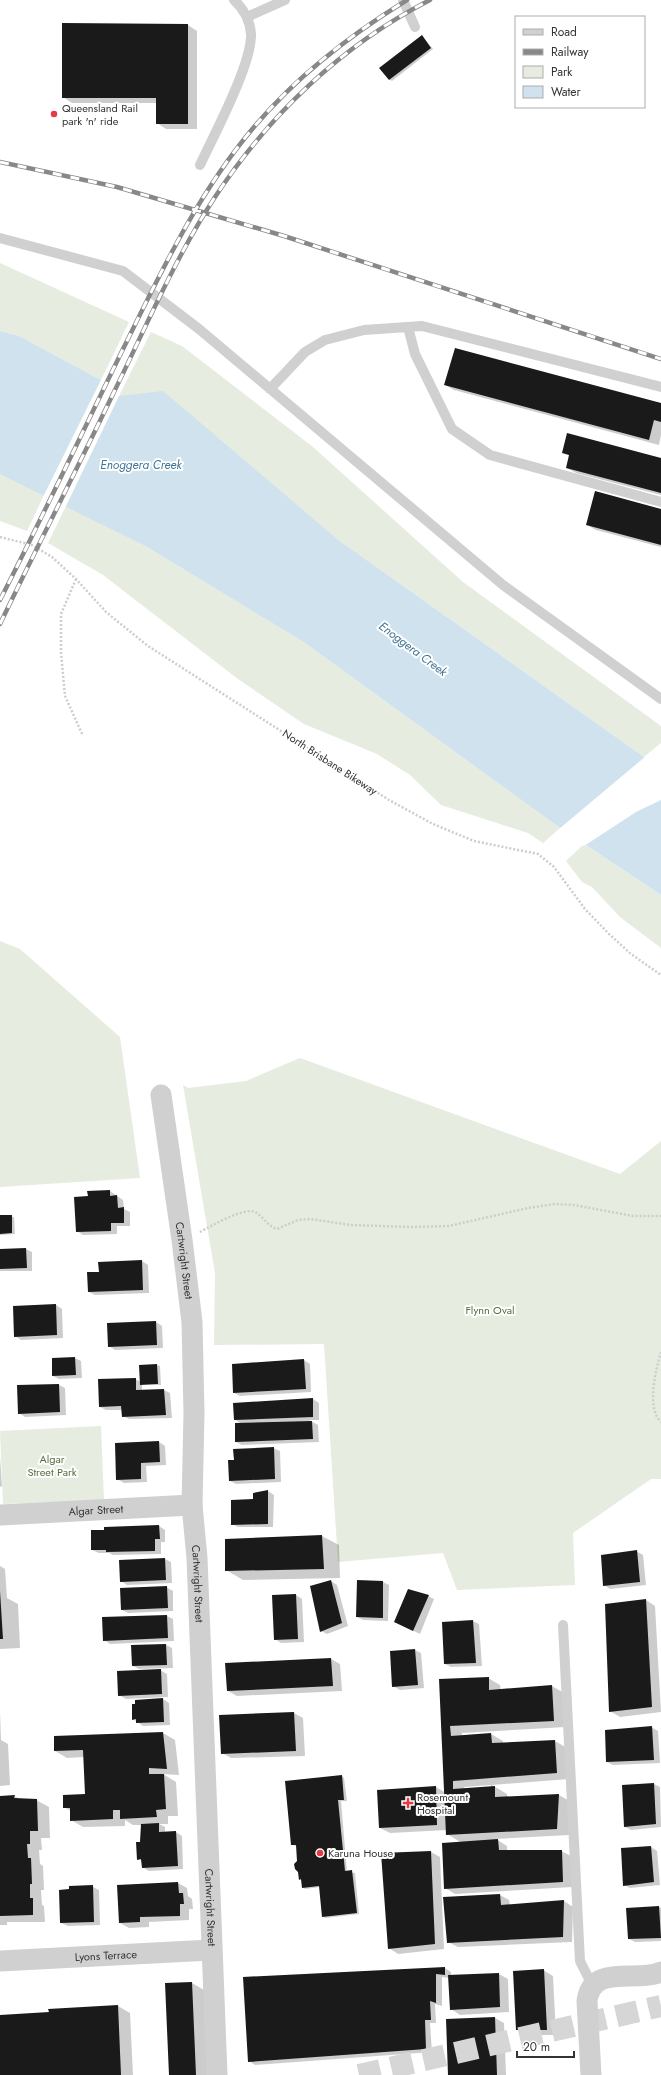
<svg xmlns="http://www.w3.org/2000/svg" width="661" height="2075" font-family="Jost,sans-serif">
<rect width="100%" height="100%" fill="#fff"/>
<path fill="#e6ecdf" d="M0,263l129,59 -28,58 -82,-44 -19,-5z
M151,332l31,14 131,101 150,135 198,144v17l-17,14 -307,-218 -218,-143z
M0,474l44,21 -17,36 -27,-10z
M66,506l81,41 158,96 255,185 -17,15 -15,-10 -87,-28 -31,-30 -33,-21 -73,-30 -66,-45 -135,-104 -55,-32z
M584,844l77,51v53l-41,-31 -28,-30 -10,-5 -16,-21z
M0,941l20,8 100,88 20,141 -140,9z
M300,1058l320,116 41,-33v338h-10l-78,54 2,52 -118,5 -14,-37 -105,9 -14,-218 -110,1 1,-72 -32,-188 5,3 58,-7z
M101,1426l3,74 -101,4 -3,-73z"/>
<path fill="#cfe2ee" d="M0,331l19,5 82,44 18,16 44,-5 174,148 307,218 17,16v122l-101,-67 -255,-185 -158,-96 -147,-73z"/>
<path fill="#fff" d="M102,378l18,16 -55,114 -22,-11z
M646,756l15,14v30l-25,12 -52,34 -25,-17z"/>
<path fill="#0003" fill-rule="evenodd" d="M188,25l9,6v98h-31l-9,-6v-20h-85l-9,-6z
M422,36l11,13 -41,32 -3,-2z
M445,385l216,18v32l-2,10 -205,-55z
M563,452l98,7v36l-85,-22 -9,-5 3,-12z
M661,510v37l-65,-17 -9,-5z
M110,1191l13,9 1,9 6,3v14h-13v8l-34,1 -6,-4 12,-34z
M0,1216l14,1 1,17 -15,1z
M26,1249l6,3v19h-32v-21z
M142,1261l6,4 1,28 -54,2 -6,-3z
M56,1305l6,4 1,29 -42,2 -6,-4z
M156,1322l6,4 1,22 -48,2 -6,-4z
M75,1358l6,3 1,17 -23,1 -6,-3v-17z
M304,1360l6,4 1,28 -71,4 -6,-3z
M157,1365l3,1 1,19 -19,-1v7l22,-1 6,3 2,25 -43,1 -6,-3v-6h-17l-6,-3 35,-28 6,3 -1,-16z
M59,1385l6,3 1,27 -41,2 -6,-4z
M313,1399l6,4v17h-10l9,5 1,17 -77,3 -6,-3 6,-18 -8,-5z
M159,1442l6,4 1,19 -20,1 1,16 -23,1 -7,-4z
M273,1448l7,3 1,31 -45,2 -6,-3 5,-20z
M0,1457l2,29 -2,1z
M268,1491l6,4 -1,32h-35l-6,-3z
M159,1526l6,4v12h-4v12l-48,1 -4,-2h-10l-7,-3z
M322,1536l17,9 1,33 -97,2 -17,-10v-30z
M636,1551l7,4 3,30 -36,4 -6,-4z
M165,1559l6,3 1,21 -45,2 -6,-4z
M0,1566l5,3 2,29 11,6 2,44 -20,1z
M331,1581l6,4 11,41 -21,8 -6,-3z
M358,1581l25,1 6,3 -1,36 -25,-1 -6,-3z
M166,1587l7,4v20l-45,2 -6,-3z
M296,1595l6,4 2,43 -23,1 -6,-4 -2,-43z
M428,1596l6,3 -14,35 -19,-9z
M646,1600l9,6 6,106 -41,5 -10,-6 -4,-106z
M167,1616l6,3 1,22 -64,3 -6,-4 -1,-22z
M473,1621l6,3 3,42 -31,1 -6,-3z
M166,1645l6,3 1,20 -34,1 -6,-3z
M415,1650l6,3 3,35 -24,2 -7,-4z
M331,1659l9,5 2,27 -105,5 -9,-5z
M158,1669l9,5 1,23 -42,2 -7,-4z
M488,1678l12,7 1,5 51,-4 12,7 2,34 -104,6v3l29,-2 12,7v3l52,-3 12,7 2,31 -77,6 15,9v3l52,-2 12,7 -2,33 -73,4 11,7v5h54l10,5 1,31 -117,7 -10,-6 17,-45 -15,-9v-4l-57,3 -10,-5 56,-41 10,6 -6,-113zM491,1785v2l-26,2 -1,-2z
M163,1699l6,4 1,22 -27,1 -10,-7z
M0,1712l1,28 7,4 2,41 -10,1z
M294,1713l9,5 2,38 -74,2 -9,-5 -1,-37z
M651,1727l7,4 2,32 -47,2 -6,-3z
M163,1733l12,7 4,35 -16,-1 13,8 2,34h-10v8h-9l6,3v6l11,-1 6,4 1,33 -34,2 -7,-4v-6l-4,-2 4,-34h-9l-8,-5v6l-42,1 -12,-7v-9l-7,-4 22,-12 -2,-38 -17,1 -12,-7z
M342,1776l2,2 3,23h-6l6,71 8,1 4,41 -34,4 -2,-2 -3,-29 -15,2 -2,-2 -1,-6 -2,-2 -3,-33 -5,-1z
M654,1784l6,3 1,40 -30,3 -6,-3 -2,-42z
M14,1796l6,3 16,1 13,7 1,31h-9l1,12h-3l1,14 3,2 1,24h-3l1,15 2,1 1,16h-38v3h-7v-128z
M651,1847l6,4 3,34 -30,3 -6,-3z
M431,1852l9,5 4,92 -46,5 -9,-6z
M178,1883l9,5 1,8 4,3 1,10h-4v11l-40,2v5l-20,1 -9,-5 -2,-37z
M93,1887l6,3 1,35 -32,1 -7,-3z
M500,1895l9,5 1,5 54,-4 9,6 -1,35 -114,5 -10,-5z
M659,1907l2,1v33l-26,1 -6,-3 -2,-30z
M445,1968l6,4v4l48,-2 9,5 1,33 -49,3 -9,-6 -2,-31 -7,-1v29l-7,-2 1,19h-6l2,29 -177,13 -6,-4z
M543,1970l10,6 3,59h-30l-9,-5z
M192,1983l12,7 4,85h-38l-4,-91z
M118,2006l12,7 3,62h-133v-59l50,-3z
M495,2018l9,5 2,52h-57z"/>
<path fill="#1a1a1a" d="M62,23l126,1v100h-32v-26h-94z
M422,35l9,13 -42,32 -10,-12z
M455,348l206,55v19l-7,-2 -5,20 -205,-55z
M567,433l94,25v35l-95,-25 3,-13 -7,-2z
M595,491l66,18v36l-75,-20z
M110,1190v6l7,-1 1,13 6,-1v16h-13v8l-35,1 -2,-35 14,-1 -1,-5z
M0,1215h12v18l-12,1z
M26,1248l1,20 -27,1v-20z
M142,1260l1,30 -55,2 -1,-20h12l-1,-10z
M56,1304l1,31 -43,2 -1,-31z
M156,1321l1,24 -49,2 -1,-24z
M75,1357l1,18 -24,1v-18z
M304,1359l2,30 -73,4 -1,-29z
M157,1364l1,20 -18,1 -1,-20z
M136,1378v12l28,-1 2,26 -44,2 -1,-11 -22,1 -1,-28z
M59,1384l1,28 -42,2 -1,-29z
M313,1398v19l-79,3 -1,-17z
M312,1421l1,18 -78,3v-19z
M159,1441l1,21 -19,1v16l-25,1 -1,-37z
M274,1447l1,32 -46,2 -1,-21h6l-1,-11z
M268,1490v34l-37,1v-25l22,-1v-6z
M159,1525l1,14h-5v12l-49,1v-2h-15v-20h13v-3z
M322,1535l2,34 -99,2v-32z
M637,1550l3,32 -37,4 -2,-31z
M165,1558l1,22 -46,2 -1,-22z
M331,1580l11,43 -22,9 -10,-46z
M357,1580l26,1v37l-27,-1z
M167,1586l1,22 -47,2 -1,-22z
M408,1589l21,6 -16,36 -19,-9z
M0,1591l3,48h-3z
M296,1594l2,45 -24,1 -2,-45z
M646,1599l6,108 -43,5 -4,-108z
M167,1615l1,23 -65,3 -1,-24z
M473,1620l3,43 -32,1 -2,-42z
M166,1644l1,21 -35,1 -1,-21z
M415,1649l3,36 -26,2 -2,-36z
M331,1658l2,28 -106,5 -2,-28z
M161,1669l1,25 -44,2 -1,-25z
M489,1677v13l63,-5 2,36 -104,5 1,10 40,-3 1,10 63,-3 2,33 -104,8v8l42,-3v11l64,-3 -2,35 -111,6 -7,-156z
M163,1698l1,24 -28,1v-4l-4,1v-16h3v-4z
M294,1712l2,39 -75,3 -2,-39z
M652,1726l2,34 -48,2 -1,-32z
M163,1732l4,37 -18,-1v6h15l2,35 -10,1 1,7 -37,2v-9h-7v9l-43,2v-13h-7v-13l22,-1 -2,-44 -29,1v-15z
M342,1775l2,25h-6l7,71 7,-1 5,43 -35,4 -3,-31 -17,2 -1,-9 -2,1 -1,-8 -3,-3 -1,-5 3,-3 -1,-16h-5l-6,-64z
M654,1783l2,41 -32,3 -2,-42z
M436,1786l1,39 -58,3 -2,-38z
M15,1795l-1,3 23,1 1,32h-8v13h-3l1,14h3l1,26h-2v14h3v17l-33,1v-120z
M159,1823v9l17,-1 2,35 -36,2 -1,-9 -4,1 -1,-18h4l1,-18z
M498,1839l1,11h63l1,32 -119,7 -2,-46z
M651,1846l3,36 -31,4 -2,-38z
M431,1851l4,93 -47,5 -7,-96z
M178,1882l1,11h4l1,11h-4v12l-40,1v5l-21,1 -2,-38z
M93,1885l1,37 -34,1 -1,-33 10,-1v-3z
M500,1894l1,11 63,-5 -1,37 -116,6 -4,-46z
M659,1906l2,32 -33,1 -2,-31z
M445,1967v8l-9,-1v29l-6,-2 1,19h-6l1,29 -178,13 -5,-85z
M544,1969l3,61h-31l-3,-59z
M499,1973l1,34 -50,3 -2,-35z
M192,1982l4,93h-27l-4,-92z
M118,2005l3,70h-121v-60l49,-3 -1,-3z
M495,2017l2,58h-49l-2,-56z"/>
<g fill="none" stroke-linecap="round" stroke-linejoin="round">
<path stroke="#d6d6d6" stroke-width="22" stroke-dasharray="22 11" stroke-linecap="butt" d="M359,2075l302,-69"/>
<path stroke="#cdcdcd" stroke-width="2.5" stroke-dasharray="2 2" stroke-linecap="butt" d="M0,537l32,8 20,12 24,22 30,33 42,34 241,154 44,24 41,17 64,13 16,13 31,42 24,25 22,20 30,21
M76,579l-15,35v38l4,44 18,40
M200,1232c11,-6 44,-25 55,-20 9,5 12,14 22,17l21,-9 12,-1 41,6 60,2 38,-1 79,-18 27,-4 19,1 59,11h28
M661,1352c-5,17 -15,56 0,70"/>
<path stroke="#d0d0d0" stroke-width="10" d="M403,0l12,27
M247,17l38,-17
M200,165c14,-30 52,-101 51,-131 -1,-14 -7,-25 -17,-34
M0,238l123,33 76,58 304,256 158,114
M408,327l7,27 37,75 38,26 171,47
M270,389l35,-37 20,-12 39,-10 58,-4 239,61
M563,1625l17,336 12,24"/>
<g stroke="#d0d0d0" stroke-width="21">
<path id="s1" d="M161,1095l21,145 10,82 2,91 -2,92 5,53 20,517"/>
<path id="s2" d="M0,1515l192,-10"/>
<path id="s3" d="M0,1961l211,-11"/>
<path d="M591,2075l-4,-74c5,-38 49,-18 74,-29"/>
</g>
<defs>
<path id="rail" d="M0,162l117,25 167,49 377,123
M0,600c43,-84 83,-169 124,-253 38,-77 74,-154 130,-220 43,-51 96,-92 153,-127
M0,624c37,-77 76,-153 113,-230 32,-65 62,-136 102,-197 54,-82 127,-152 215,-197"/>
</defs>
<use href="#rail" stroke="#888" stroke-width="4.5"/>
<use href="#rail" stroke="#fff" stroke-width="3" stroke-dasharray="9" stroke-linecap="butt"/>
</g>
<g fill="#e63946" stroke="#fff" stroke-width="1.5">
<circle cx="54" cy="114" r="4"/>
<path d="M406 1797h4v4h4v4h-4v4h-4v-4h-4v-4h4z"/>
<circle cx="320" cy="1853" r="4"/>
</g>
<g text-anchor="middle" stroke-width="4" stroke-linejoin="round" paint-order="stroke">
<g font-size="11" fill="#333" stroke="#fff" text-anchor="start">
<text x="62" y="112">Queensland Rail<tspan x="62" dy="13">park 'n' ride</tspan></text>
<text x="417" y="1801">Rosemount<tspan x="417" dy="13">Hospital</tspan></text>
<text x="328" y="1857">Karuna House</text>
</g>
<g font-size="11" fill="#333" stroke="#fff">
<text transform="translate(330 762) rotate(33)" y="4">North Brisbane Bikeway</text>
<text dy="4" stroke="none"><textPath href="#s1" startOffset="167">Cartwright Street</textPath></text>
<text dy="4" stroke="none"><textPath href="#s2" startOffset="96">Algar Street</textPath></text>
<text dy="4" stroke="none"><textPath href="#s1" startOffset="491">Cartwright Street</textPath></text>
<text dy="4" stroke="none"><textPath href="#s1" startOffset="815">Cartwright Street</textPath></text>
<text dy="4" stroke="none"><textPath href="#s3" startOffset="106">Lyons Terrace</textPath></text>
</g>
<g font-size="11" fill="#56703f" stroke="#fff">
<text x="490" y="1314">Flynn Oval</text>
<text x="52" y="1463">Algar<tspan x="52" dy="13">Street Park</tspan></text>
</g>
<g font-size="12" font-style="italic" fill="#3f7597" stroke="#fff">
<text x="141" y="469">Enoggera Creek</text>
<text transform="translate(413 649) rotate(37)" y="4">Enoggera Creek</text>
</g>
</g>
<rect x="515" y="16" width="130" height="92" fill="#ffffff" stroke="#adadad"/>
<rect x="523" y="29" width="20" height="6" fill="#d0d0d0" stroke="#adadad"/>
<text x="551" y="36" font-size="12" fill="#333333">Road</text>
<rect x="523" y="49" width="20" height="6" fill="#888888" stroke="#adadad"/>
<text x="551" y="56" font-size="12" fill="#333333">Railway</text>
<rect x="523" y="66" width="20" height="12" fill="#e6ecdf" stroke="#adadad"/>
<text x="551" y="76" font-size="12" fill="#333333">Park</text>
<rect x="523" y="86" width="20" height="12" fill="#cfe2ee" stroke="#adadad"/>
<text x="551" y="96" font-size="12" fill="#333333">Water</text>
<path d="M517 2051v6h57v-6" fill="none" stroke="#333333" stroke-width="2"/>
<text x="523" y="2051" font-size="12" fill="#333333" stroke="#ffffff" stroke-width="3" paint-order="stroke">20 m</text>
</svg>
